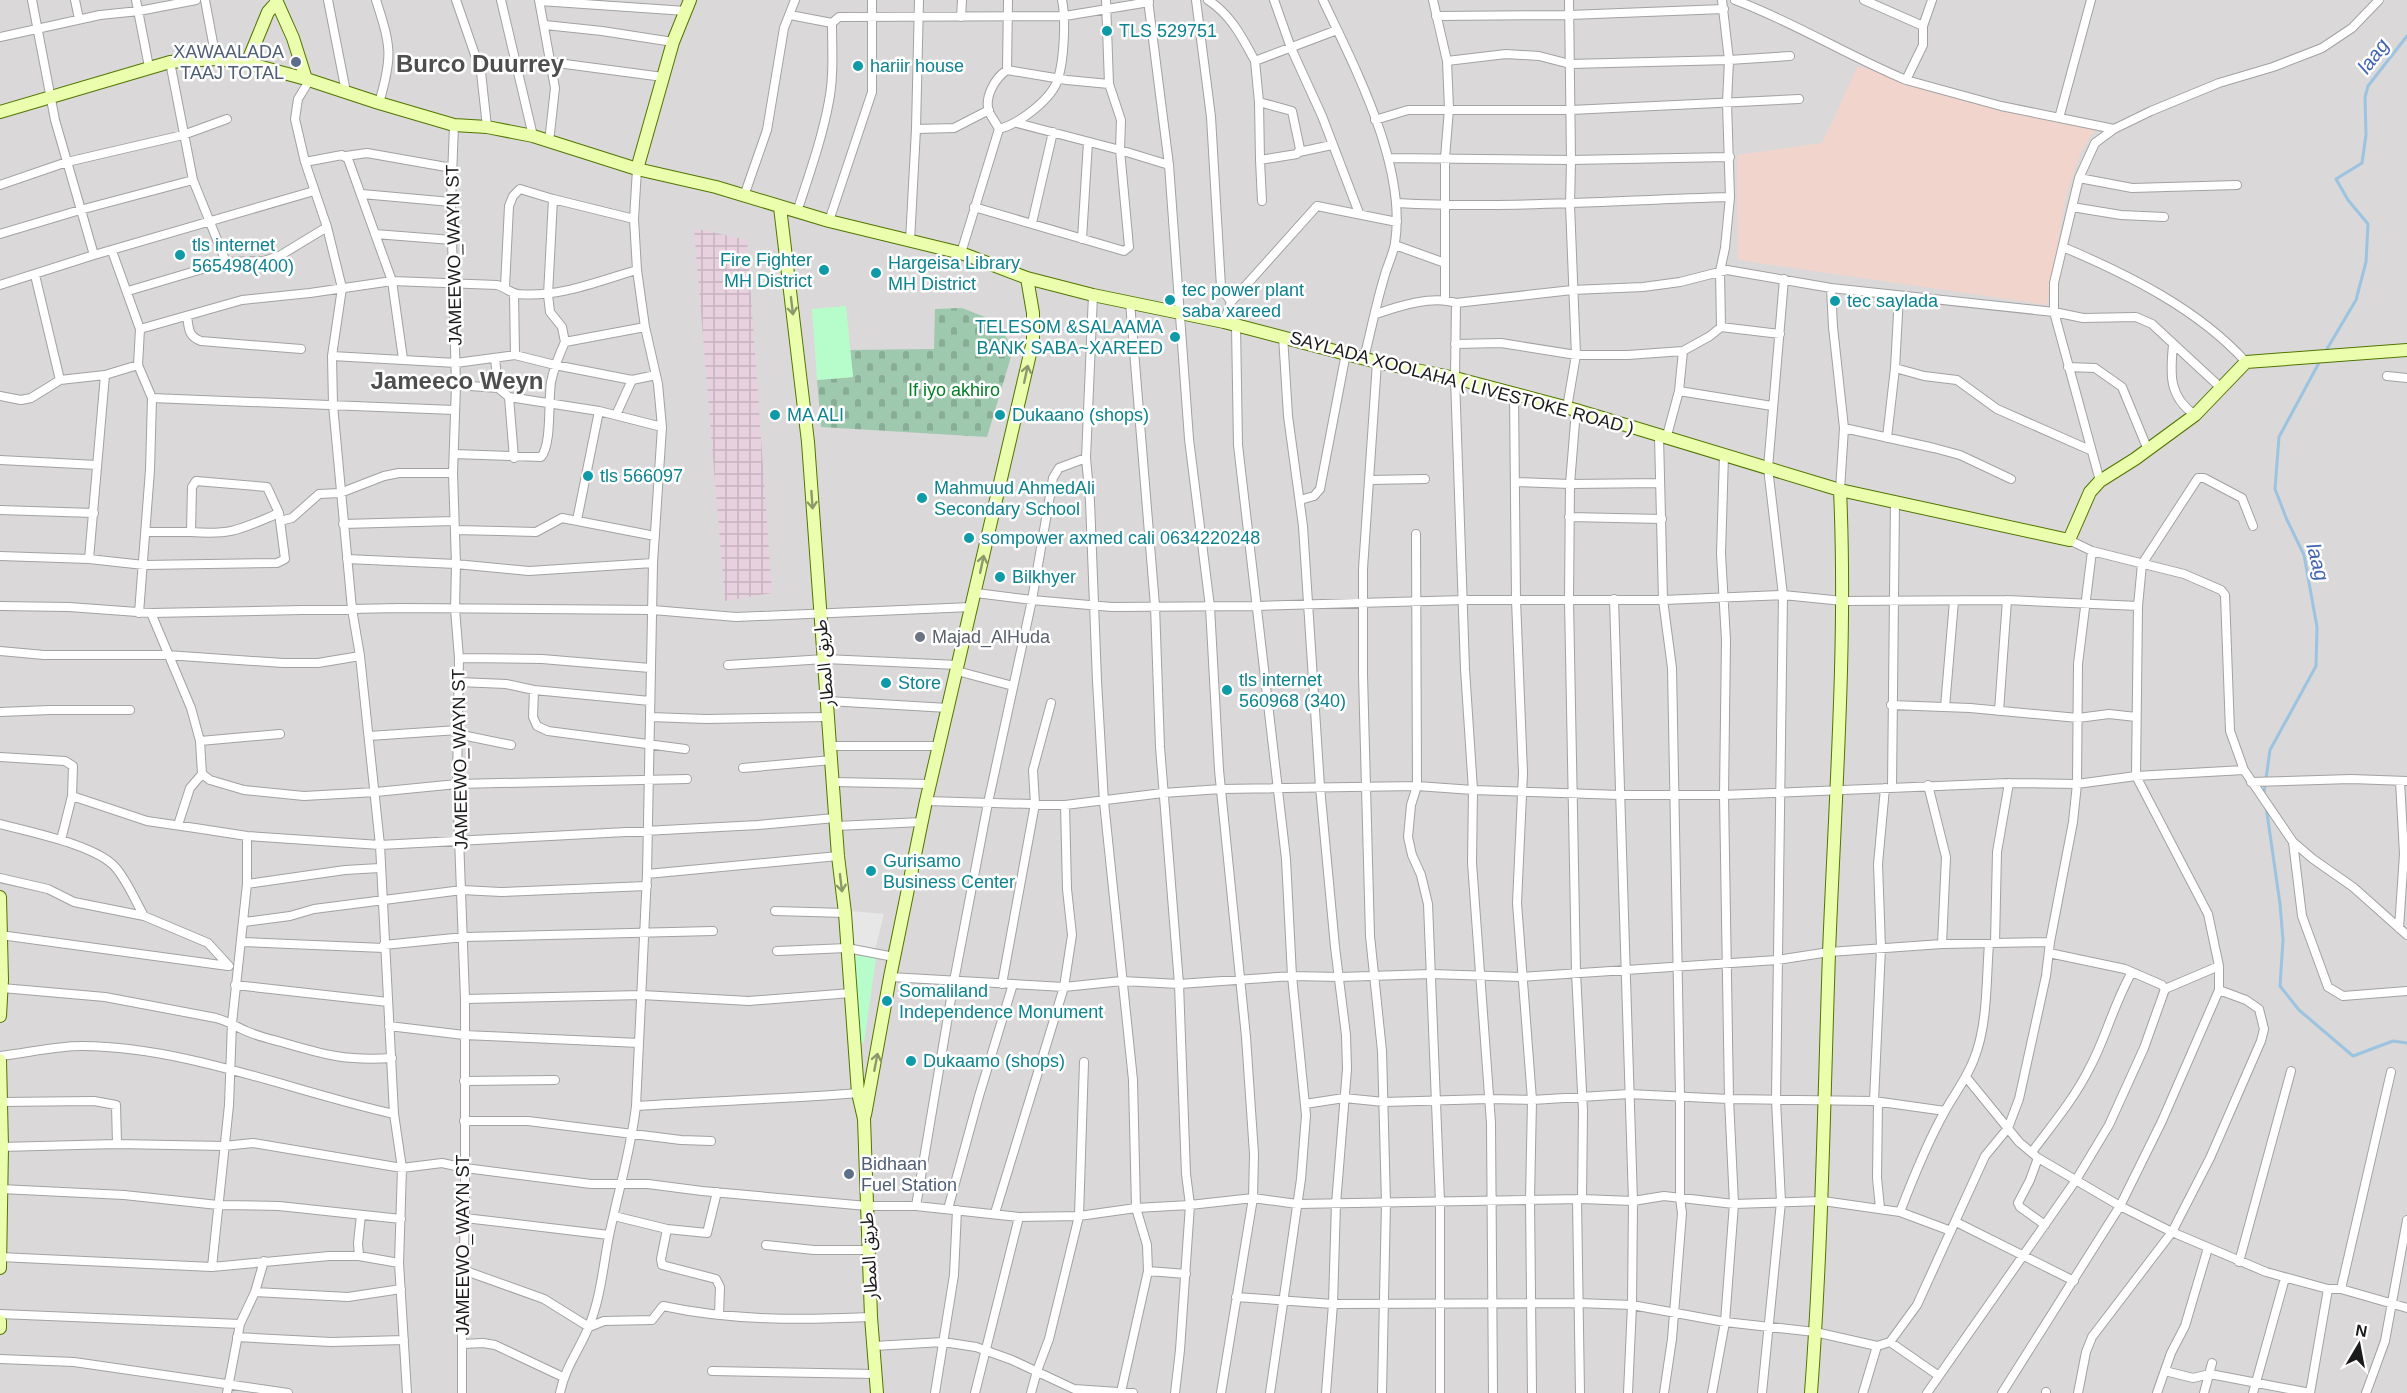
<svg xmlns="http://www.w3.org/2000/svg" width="2407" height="1393" font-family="Arial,'Noto Sans Arabic',sans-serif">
<defs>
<pattern id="industrial-grid" width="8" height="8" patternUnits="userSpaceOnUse" patternTransform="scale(1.5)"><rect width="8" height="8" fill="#e8d1df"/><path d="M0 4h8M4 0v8" fill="none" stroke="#c6b3bf"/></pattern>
<pattern id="cemetery-stones" width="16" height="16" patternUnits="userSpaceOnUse" patternTransform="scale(1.5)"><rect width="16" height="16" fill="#9fc9ae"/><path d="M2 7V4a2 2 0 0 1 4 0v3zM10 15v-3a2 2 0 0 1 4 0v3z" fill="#88ac95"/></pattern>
</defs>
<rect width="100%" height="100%" fill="#eeece0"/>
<path fill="#dad8d8" d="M0,0h2407v1393h-2407z"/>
<path fill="#f1d5cd" d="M1858,66l237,64 -14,22 -15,44 -19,109 -309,-45 -1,-105 85,-12z"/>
<path fill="url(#industrial-grid)" d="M694,228l53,12 25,353 -47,8z"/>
<path fill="url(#cemetery-stones)" d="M962,308c30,12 36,11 51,42l-26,87 -166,-10 -4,-47 36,-3 -3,-27 84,-1 1,-40z"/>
<path fill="#b7fdcb" d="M846,306l7,71 -36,3 -5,-71z
M853,955l23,3 -12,85 -6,-1z"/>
<path fill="#e7e7e7" d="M851,911l33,3 -9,36 -22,-3z"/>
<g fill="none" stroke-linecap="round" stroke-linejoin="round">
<path stroke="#9cc3e0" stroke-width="3" d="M2324,354l32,-54 10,-38 2,-38 -20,-24 -12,-21 26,-16 4,-28 -1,-38 3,-11 39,-50
M2264,793l6,-43 46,-84 1,-39 -13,-72 -17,-35 -12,-31 4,-52 42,-78
M2266,806l14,98 3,36 -3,46 19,24 54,46 40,-15 14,2"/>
<defs>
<path id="street" d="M32,0l23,120 39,135
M75,0l4,19
M136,0l13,67
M205,0l11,59
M328,0l18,92
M376,0c15,46 17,56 3,103
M456,0l25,72 6,55
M501,0l32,136
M539,0l16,88 -6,54
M1148,0l21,165 20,274 21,168 9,163 27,267 8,117 -1,44 -32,195
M1196,0l15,117 10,170 10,15
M1208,0c23,15 34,37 47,61
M1274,0l17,48 31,68 37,97
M1323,0c32,68 84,166 72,243 -2,12 -8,23 -11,35 -8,26 -13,53 -20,80
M1433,0l14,61 2,48 -4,49v141
M1735,0c59,22 113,56 171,80l17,-35v-19l9,-26
M1864,0l59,26
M540,1l146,10
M790,15l42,8
M1436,16l133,-1 155,-6
M961,17l1,-17
M545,25l57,6 71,11
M0,37l100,-22 39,-4 57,-11
M1447,61l59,-7 33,2 31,8 159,-4 61,-4
M170,62l23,118 33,82
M550,62l113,15
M1007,70l60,10 42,4 -3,-84
M1906,80l95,26 113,23
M309,81l-11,18 -3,20 10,43 22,65 15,61 -10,68 1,49 19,204 8,47 20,189 14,269 8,54 -3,95 8,130
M1259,102l1,58
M2059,118l32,-118
M1375,120l33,-10h163l228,-11
M1017,123l103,27 49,15
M454,125l-3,77 5,183 -3,88 3,91 -1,45 4,49 -2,126 8,215v219l-3,87v88
M916,129l38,-1 35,-18
M999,129c20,-5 53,-30 59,-50 6,-19 8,-60 4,-79
M1299,152l33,-7
M346,156l21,-3 85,15
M1389,158l182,2 159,-3
M305,162l37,-7 6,4 44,122 11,78
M2079,178l53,10 105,-3
M0,185l67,-23 116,-27 44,-16
M362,194l89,8
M744,196l23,-66 17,-102 11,-28
M1262,201l-2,-41 37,-6 3,-5 -8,-38 -33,-9 -4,-41 82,-31
M1397,203c112,6 222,-3 333,-6
M974,207l150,44 5,-4 -9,-97 1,-30 -12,-36
M2072,207l49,8 43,2
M797,212c12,-37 25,-73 32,-111 5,-26 3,-52 3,-78l7,-6 226,-1 84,-14
M829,221l43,-129v-92
M1032,223l21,-91
M0,234l80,-24 113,-30
M375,234l77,6
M1082,239l6,-97
M910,241l6,-112 3,-129
M1395,245l50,18
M2063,247c66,28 135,62 183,115
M112,251l28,78 -2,36 14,33 -2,72 -11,143
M961,253l38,-124c-3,-6 -7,-11 -10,-17 -5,-15 6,-34 18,-42l1,-70
M35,275l25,105
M0,285l94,-30 220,-64
M505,287l4,-81 4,-10 7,-7 33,10
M1831,288l2,39 11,101 90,20 26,7 51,24
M128,291l98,-29 38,-1 17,-6 46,-28
M514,294l1,61
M1093,295l-7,163 4,43 7,180 7,121 29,278 3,128 11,37 1,26 -27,121
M1130,302l25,304 5,141 19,237 7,190 4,31 -10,145 -5,43
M1456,303l-1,75 10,291 8,121 -1,73 19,260 2,270
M1376,314c23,-8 57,-19 80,-11l116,-13 71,-3 37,-5 47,-12 104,18 223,24 29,6 53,-1 16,7 68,63
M187,316c2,13 1,20 14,25l100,8
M1224,322l7,-20 86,-96 80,16
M1236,325l2,120 48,414 6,117 14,139 -5,64 -31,214
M1721,327l59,7
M140,329l102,-29 68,-7 82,-12 105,4c8,2 13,8 21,9 41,4 80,-13 119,-24
M1283,336l5,80 15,110 17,261 15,160 11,88 1,34 -11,135 -3,100 -7,89
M565,342l-3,-15 -12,-15 -2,-17 5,-96 81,20
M1455,344l46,-1 75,12h52l55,-4 27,-15 11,-9 -1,-56 5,-23 5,-51 -3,-94 2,-43 -7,-60
M2173,345c-3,30 -4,52 22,70
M332,356l124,7 59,-8 40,10 77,15 24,-5
M495,358l3,30
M1377,362l-14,207v106l7,261 12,115 4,152 -4,190
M2068,367l27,1 27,19 26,63
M1895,368l29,8 33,4 40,29 93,41
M2387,376l20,2
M456,385l42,3 11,9 90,14 63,16
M1679,391l93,15
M1514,393l2,207 7,173 -6,130 15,197 -2,99 2,194
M0,396l21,4 10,-2 29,-18 45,-5 33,-10
M509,397l5,61
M152,398l302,12
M1567,408l9,-53 -6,-150 1,-45 -2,-160
M1576,410l-6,74 -1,116 7,372 7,139 -1,88
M616,415l16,-35
M1659,436l4,164 9,68 8,427v103l2,15 -10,126 -8,54
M1887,438l8,-70 4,-72
M1666,439l13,-48 4,-40
M454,454l87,3c11,-13 7,-55 10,-75 3,-14 8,-27 14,-40l80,-15
M0,460l97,5
M1370,480l55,-1
M2100,481l-46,-169v-29l18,-76 7,-29 16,-35 19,-14 37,-18 68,-28 54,-16 49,-19 30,-20 27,-28
M1516,482l54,2 90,-1
M1840,490l4,-62
M1300,500l14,-4 6,-7 26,-136
M0,510l94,3
M1569,517l93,2
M577,520l22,-109
M280,521l12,-3 27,-24 21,-1 44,-17 15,-3h54
M343,524l111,-3
M455,530l81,2 26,-14 93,18
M146,532h45
M1416,534l1,252 -6,19 -3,32 4,18 9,20 7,29 12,298v191
M2069,540l23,11 92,23 37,16 4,5 5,136 14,39 49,72 20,17 40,28 54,48
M0,556l89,3 55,6 133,-2 8,-4 -6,-46 -12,-26 -71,-6 -4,6 -1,45c42,3 50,-3 88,-19
M89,559l16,-184
M347,559l109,5 73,7 124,-8
M976,593l56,7 80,7 145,-1 207,-6h199l120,-5 60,6 164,-1 131,6
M1614,599l19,602 -1,104 -4,88
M0,606l69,1 82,6 249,-5 253,2 83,7 235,-10
M151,613l40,95 9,33 2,33 8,6 34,10 60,6 72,-4 81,-8 230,-5
M0,651l44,4h123l116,8h35l42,-7
M459,658l83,1 108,9
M728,665l97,-6 133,6
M957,671l56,15
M459,682l47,2 28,6 116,11
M534,690l-1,27 4,9 11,5 137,18
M828,701l120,7
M1891,705l79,3 108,10 31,-4 27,3
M1945,707l9,-106
M1999,711l8,-111
M0,712l50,-2h80
M650,717l56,2 123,-2
M457,734l54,11
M369,736l89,-6
M200,741l80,-7
M832,746h107
M0,757l65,4 8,5 -1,30 -11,44
M743,768l89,-8
M834,782l96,2
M2251,782l100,-3 56,2
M1928,785l18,72 -4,87
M1892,787l3,-286
M72,796l75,25 48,7 52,8 133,9 378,-20 77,-7
M926,801l139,4 98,-12 58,-4 196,-3 56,4 147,5h104l285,-12 68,1 59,-8 108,-6
M0,824c29,8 97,21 116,44 11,13 19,32 28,48
M178,825l12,-37 12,-14
M836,826l86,-4
M2293,842l9,74 26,71 15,9 64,-5
M647,874l191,-18
M0,878l48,11 26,13 70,14 64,27 21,23
M247,884l98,-14 35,-2
M775,911l70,2
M244,922l46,-6 24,-7 148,-19 39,2 146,-6
M2399,928l5,-74 -4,-73
M0,935l228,31
M242,942l142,6
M1995,943l2,-91 12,-69
M384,945l80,-8 249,-6
M777,951l70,-3 47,9
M2049,953l76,16 37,16 3,4
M890,977l174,10 58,-6 57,3 113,-8 48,1 91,-3 90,3 256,-17 52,-8 113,-8 108,-2
M1002,984l33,-180 -2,-34 18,-67
M235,985l153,17
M2,988l103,9 111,21c11,3 19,8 30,13 11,5 24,8 35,11 44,13 65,19 111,16
M2165,989l54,-23
M465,999l177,-4 107,6 102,-8
M389,1026l75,9 175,8
M0,1056c27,-3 55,-10 82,-10 106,1 209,45 312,68
M1966,1077l53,65 19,16 82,48 52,26 94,40 62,17h13l66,19
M464,1081l91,-1
M1874,1101l7,-153 -3,-84 7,-76
M0,1102l94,-1 22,4 1,39
M1878,1102l-1,76 3,30
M1305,1104l39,-6 40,4 104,-3 44,1 97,-6 100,5 145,2 71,10
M636,1106c74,-5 148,-7 222,-13
M464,1121h64l153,19 30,1
M0,1147l117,-3 107,2 29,-3 149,25 40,-5 23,5 126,16h57l54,7 165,15h49l103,11 60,-1 57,-8 54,-3 63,-7 44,6 285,-5 51,2 31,-5 70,8 89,-3 77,11 51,19
M2032,1152c20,-27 42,-53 57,-83 17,-31 25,-66 43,-97
M2038,1158l-8,22 -12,23 2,4 25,18
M1,1189l123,6 94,10 61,1 122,13
M717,1192l-10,41 -40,-4 -6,30 1,6 54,14 4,8 -1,28
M1577,1199l3,194
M916,1206l38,-225 34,-178 44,-203 21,-122 6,-10 27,-10
M948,1209l31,-113 34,-112
M1900,1212c13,-34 27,-69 45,-101 10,-18 22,-33 29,-52 14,-35 12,-78 15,-115
M995,1213l69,-226 8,-52 -5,-46 -2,-84
M614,1216l53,13
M465,1218l144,17
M1956,1222l118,59
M766,1245l48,5h56
M359,1256l-1,-13 3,-28
M0,1257l212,10 117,-11h30l40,7
M2239,1262l52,-191
M212,1267l17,-162 3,-82 15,-139v-48
M463,1270l81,29 45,28 15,-6 48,-1 11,-14c69,15 138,14 208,11
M1148,1271l38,3
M2341,1289l50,-217
M255,1292l93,5 53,-8
M1236,1297l97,7 244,-1 55,2 93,17 90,10 62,14 13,-4 27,-37 68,-149 23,-28 11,-29 27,-123 4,-34 23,-120 4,-38 1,-120 14,-113
M0,1314l240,10
M237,1337l94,5 73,-2
M1890,1342l49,34
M462,1344l21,-1 12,2 68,32
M874,1346l69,-4 33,5 36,13 62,29 59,4
M0,1359l74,3 214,31
M712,1371l164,3
M2165,1371l28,7 17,-4 100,19
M227,1393l13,-69 15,-32 9,-31
M560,1393c5,-26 20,-44 29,-67 12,-29 14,-60 20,-90 9,-44 22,-86 27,-130l11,-232 6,-311 9,-136 -4,-43 -13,-57 -8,-57 -3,-51 3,-50
M935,1393l19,-118 3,-65
M975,1393l44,-176
M1031,1393l6,-22 12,-32 30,-123 5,-154
M1712,1393l13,-71 9,-118 -5,-105 -5,-304 2,-155 -5,-86 3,-99
M1762,1393l19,-191 -5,-102 7,-505 -15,-127 16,-189
M1863,1393l14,-47
M1927,1393l149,-213 33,-55 35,-77 21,-59
M2002,1393l118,-187 42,-85 57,-131v-24l-11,-52 -72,-138 2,-170 4,-42 56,-86h6l38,20 11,28
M2046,1393v-1
M2078,1393l8,-41 6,-15 80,-105 38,-74 51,-117 3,-12 -5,-20 -13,-9 -27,-10
M2157,1393l14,-40 14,-27 23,-78
M2204,1393l8,-30
M2253,1393l32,-115
M2310,1393l18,-104
M2366,1393l19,-52 22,-121"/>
<path id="secondary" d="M276,0l17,38 13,41
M247,63l21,-51 8,-9
M0,112l170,-50 46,-3 31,4 59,16 73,24 75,22 33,2 46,9 104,33 79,18 113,34 132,32 66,25 66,17 131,27 153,40 78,16 121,32 264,80 229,50 21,-48 10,-11 35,-22 60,-44 51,-53 161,-12
M637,169l36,-127 17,-42
M780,207l28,235 30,414 7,57 13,180 6,26 7,198 6,76
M0,897l2,83 -2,36
M0,1060l2,87 -2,121
M865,1115l25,-138 36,-176 107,-460v-28l-6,-35
M0,1321v7
M1811,1393c11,-147 13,-293 18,-440 6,-154 18,-309 11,-463"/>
</defs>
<use href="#street" stroke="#a2a2a2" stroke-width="10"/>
<use href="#secondary" stroke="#517500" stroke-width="14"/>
<use href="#street" stroke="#fff" stroke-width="8"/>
<use href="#secondary" stroke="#eafead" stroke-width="12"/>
</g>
<defs><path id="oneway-shaft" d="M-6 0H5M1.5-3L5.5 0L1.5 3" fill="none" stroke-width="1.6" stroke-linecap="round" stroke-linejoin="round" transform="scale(1.5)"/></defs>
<g stroke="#8d986b">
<use href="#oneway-shaft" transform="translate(792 306) rotate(83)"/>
<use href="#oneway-shaft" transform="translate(1026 374) rotate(-78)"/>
<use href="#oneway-shaft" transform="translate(812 500) rotate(86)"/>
<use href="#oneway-shaft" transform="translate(982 564) rotate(-78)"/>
<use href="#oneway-shaft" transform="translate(841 883) rotate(83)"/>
<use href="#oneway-shaft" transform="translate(876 1062) rotate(-79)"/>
</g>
<g fill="#0f9aa8" stroke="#fff" stroke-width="2">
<circle cx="1107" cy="31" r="6"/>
<circle cx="858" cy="66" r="6"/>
<circle cx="180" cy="255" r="6"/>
<circle cx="824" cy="270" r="6"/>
<circle cx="876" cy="273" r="6"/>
<circle cx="1170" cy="300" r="6"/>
<circle cx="1835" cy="301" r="6"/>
<circle cx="1175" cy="337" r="6"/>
<circle cx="775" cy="415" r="6"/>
<circle cx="1000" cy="415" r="6"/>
<circle cx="588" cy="476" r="6"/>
<circle cx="922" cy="498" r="6"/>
<circle cx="969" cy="538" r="6"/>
<circle cx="1000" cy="577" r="6"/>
<circle cx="886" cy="683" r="6"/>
<circle cx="1227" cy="690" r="6"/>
<circle cx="871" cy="871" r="6"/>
<circle cx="887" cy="1001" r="6"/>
<circle cx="911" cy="1061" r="6"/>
</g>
<g fill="#5c6f8a" stroke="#fff" stroke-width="2">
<circle cx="296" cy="62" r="6"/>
<circle cx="849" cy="1174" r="6"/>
</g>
<circle fill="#6b7280" stroke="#fff" stroke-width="2" cx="920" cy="637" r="6"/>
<g text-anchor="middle" stroke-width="5" stroke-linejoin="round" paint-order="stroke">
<g font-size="18" fill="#0d838f" stroke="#fff" text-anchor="start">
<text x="1119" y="37">TLS 529751</text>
<text x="870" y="72">hariir house</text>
<text x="192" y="251">tls internet<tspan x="192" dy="21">565498(400)</tspan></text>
<text x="812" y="266" text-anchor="end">Fire Fighter<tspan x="812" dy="21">MH District</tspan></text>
<text x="888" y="269">Hargeisa Library<tspan x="888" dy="21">MH District</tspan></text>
<text x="1182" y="296">tec power plant<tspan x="1182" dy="21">saba xareed</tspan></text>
<text x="1847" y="307">tec saylada</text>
<text x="1163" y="333" text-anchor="end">TELESOM &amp;SALAAMA<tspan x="1163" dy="21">BANK SABA~XAREED</tspan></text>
<text x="787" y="421">MA ALI</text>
<text x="1012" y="421">Dukaano (shops)</text>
<text x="600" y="482">tls 566097</text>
<text x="934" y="494">Mahmuud AhmedAli<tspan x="934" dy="21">Secondary School</tspan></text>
<text x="981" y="544">sompower axmed cali 0634220248</text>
<text x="1012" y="583">Bilkhyer</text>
<text x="1239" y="686">tls internet<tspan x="1239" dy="21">560968 (340)</tspan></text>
<text x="898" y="689">Store</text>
<text x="883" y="867">Gurisamo<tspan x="883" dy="21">Business Center</tspan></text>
<text x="899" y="997">Somaliland<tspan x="899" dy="21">Independence Monument</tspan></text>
<text x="923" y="1067">Dukaamo (shops)</text>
</g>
<g font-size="18" fill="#4e5e75" stroke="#fff" text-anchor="end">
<text x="284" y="58">XAWAALADA<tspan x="284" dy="21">TAAJ TOTAL</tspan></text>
<text x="861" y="1170" text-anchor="start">Bidhaan<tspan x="861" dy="21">Fuel Station</tspan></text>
</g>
<g font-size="18" fill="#1b1b1b" stroke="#fff">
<text transform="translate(454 255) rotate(-91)" y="6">JAMEEWO_WAYN ST</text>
<text transform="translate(1462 383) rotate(15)" y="6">SAYLADA XOOLAHA ( LIVESTOKE ROAD )</text>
<text transform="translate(824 663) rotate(-95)" y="6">طريق المطار</text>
<text transform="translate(460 759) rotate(-91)" y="6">JAMEEWO_WAYN ST</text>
<text transform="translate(463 1245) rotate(-90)" y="6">JAMEEWO_WAYN ST</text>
<text transform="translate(869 1256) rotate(-93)" y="6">طريق المطار</text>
</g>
<g font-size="18" fill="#038026" stroke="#fff">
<text x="954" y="396">If iyo akhiro</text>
</g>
<g font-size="18" fill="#5b616d" stroke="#fff" text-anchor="start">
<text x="932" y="643">Majad_AlHuda</text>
</g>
<g font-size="20" font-style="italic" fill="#4163b1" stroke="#fff">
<text transform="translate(2373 56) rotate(-53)" y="7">laag</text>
<text transform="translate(2318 562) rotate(75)" y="7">laag</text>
</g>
<g font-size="24" font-weight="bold" fill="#4e4e4e" stroke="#fff">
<text x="480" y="72">Burco Duurrey</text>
<text x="457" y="389">Jameeco Weyn</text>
</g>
</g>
<g transform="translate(2359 1345) rotate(10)" stroke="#ffffff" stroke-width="4.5" paint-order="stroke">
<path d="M0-4.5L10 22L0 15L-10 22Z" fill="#1b1b1b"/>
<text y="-9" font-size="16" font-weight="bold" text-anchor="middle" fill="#1b1b1b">N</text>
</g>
</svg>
